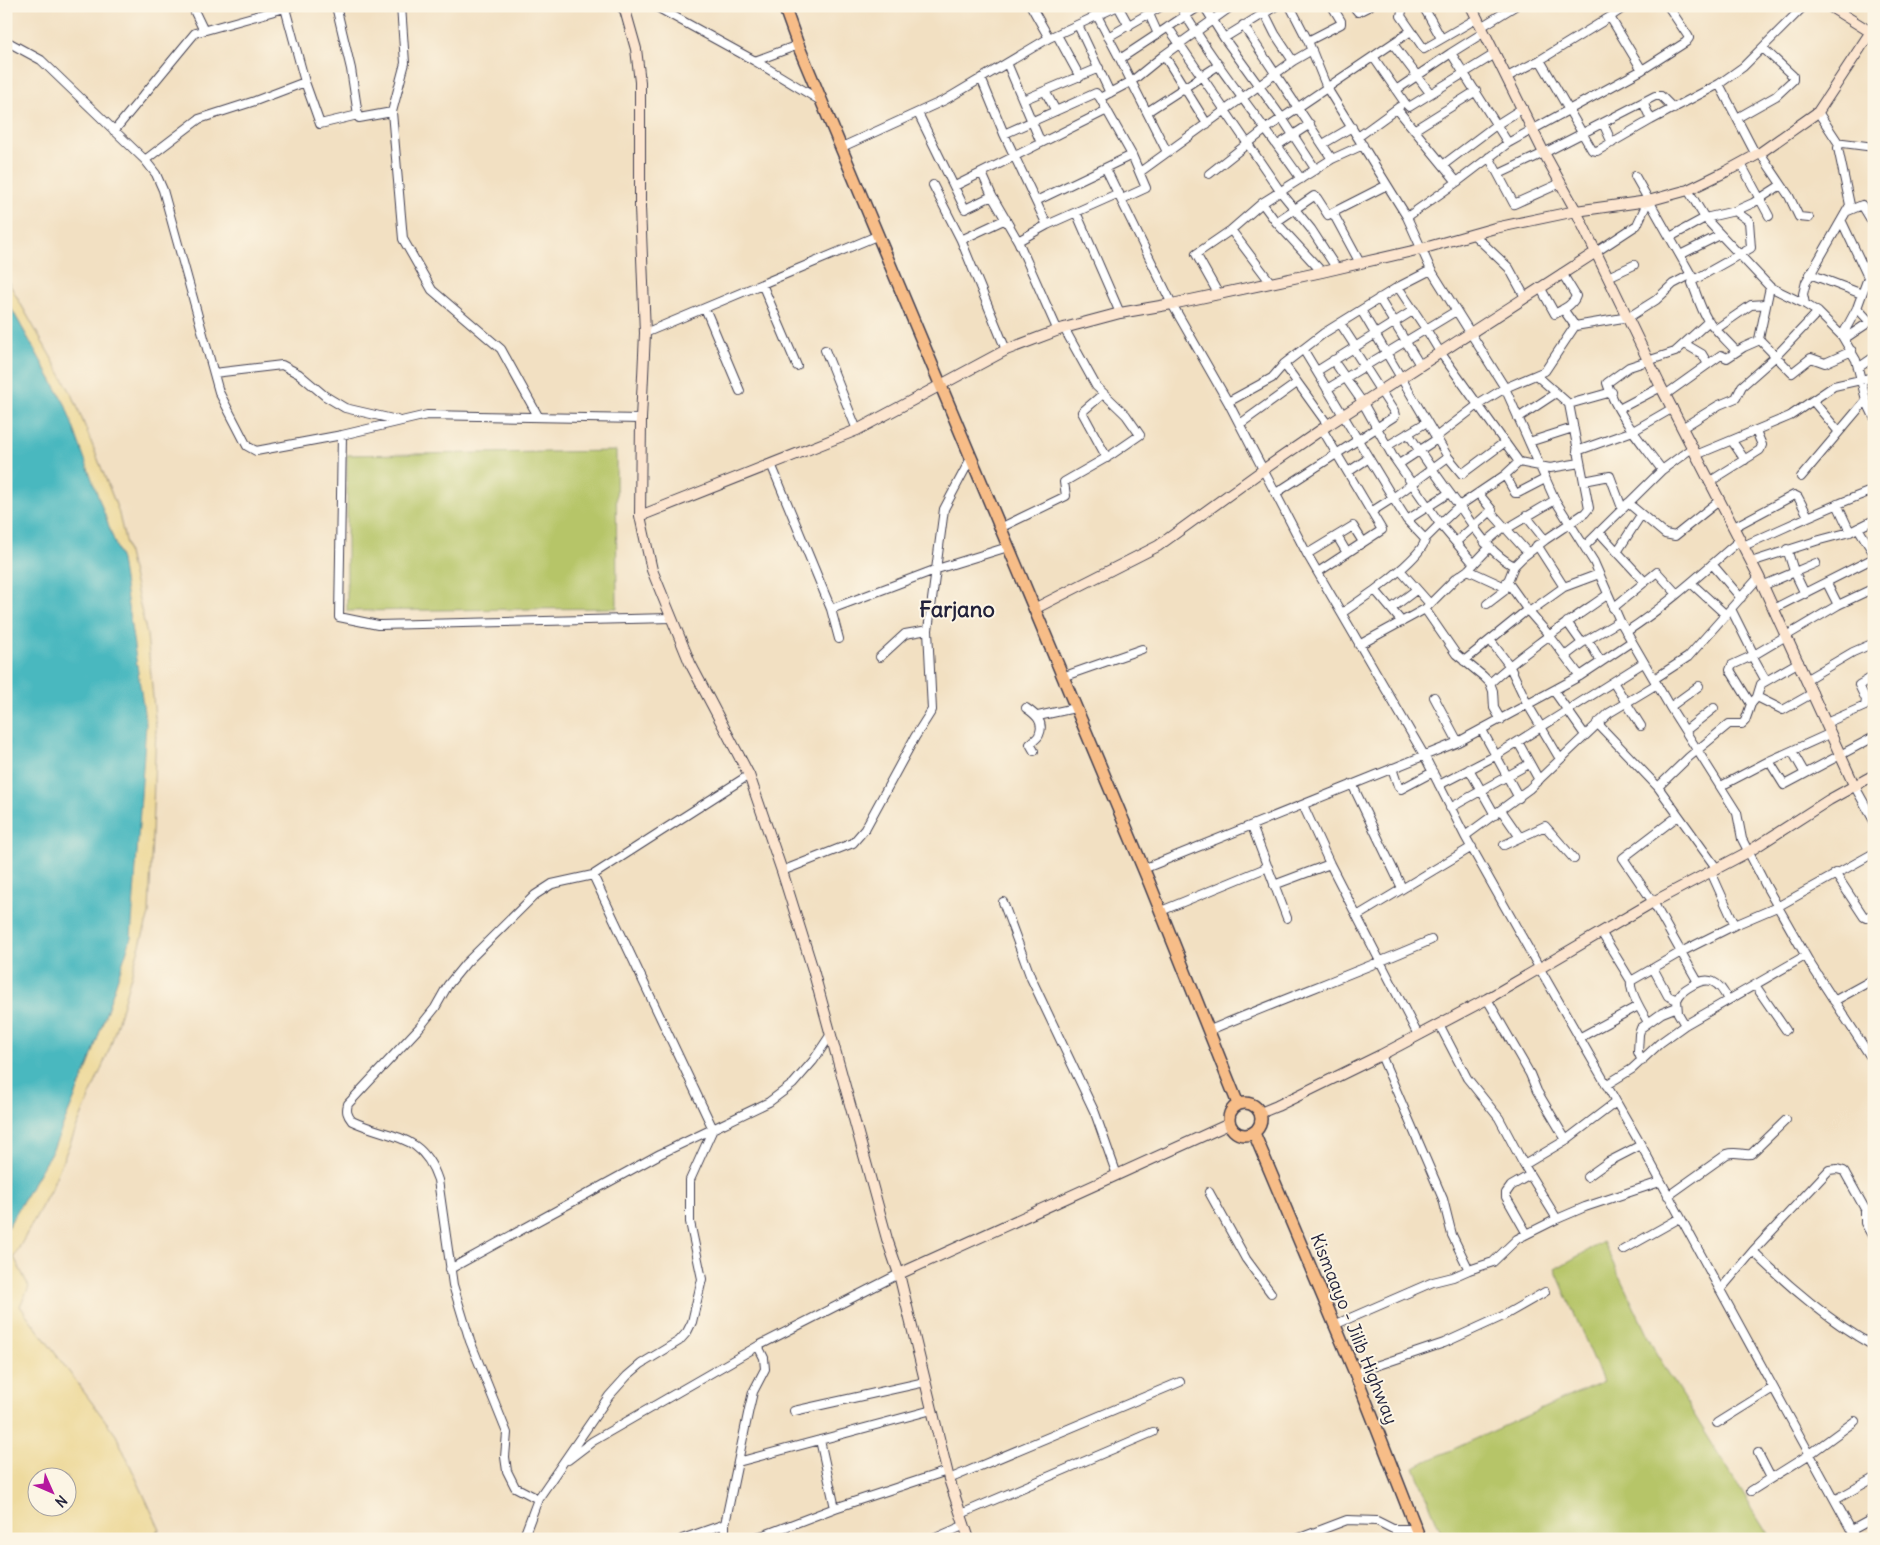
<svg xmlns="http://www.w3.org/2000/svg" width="1880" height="1545" font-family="Delius,sans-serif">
<rect width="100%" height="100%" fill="#fcf5e5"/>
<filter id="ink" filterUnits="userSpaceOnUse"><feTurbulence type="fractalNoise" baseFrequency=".02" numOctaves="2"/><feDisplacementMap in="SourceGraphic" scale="10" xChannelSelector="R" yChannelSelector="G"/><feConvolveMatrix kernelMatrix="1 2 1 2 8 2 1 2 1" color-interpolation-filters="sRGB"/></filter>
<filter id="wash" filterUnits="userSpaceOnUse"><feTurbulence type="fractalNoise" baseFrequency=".0096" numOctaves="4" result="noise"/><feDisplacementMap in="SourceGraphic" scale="20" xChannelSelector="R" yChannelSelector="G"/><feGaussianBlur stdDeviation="1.12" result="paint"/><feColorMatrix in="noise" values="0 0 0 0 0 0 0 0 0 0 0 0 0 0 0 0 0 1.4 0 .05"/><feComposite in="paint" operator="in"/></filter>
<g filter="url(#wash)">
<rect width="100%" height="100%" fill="#f2e0c2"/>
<path fill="#b6c568" stroke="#6c7452" d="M616,451l1,157 -270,3v-156z
M1603,1242l53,111 115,186h-327l-30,-72 189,-86 -48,-112z"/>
<path fill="#eeda9e" stroke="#887e6c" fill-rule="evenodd" d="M6,278l67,118 45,114 29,125 9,93 -7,186 -39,134 -60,143 -36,66 15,30 -9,19 96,129 44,95 -12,9h-142v-309l48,-83 36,-86 41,-123 -66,-534 -59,-105zM38,1478h30v30h-30z"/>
<path fill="#49b8bf" stroke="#366d7d" d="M6,299l59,105 56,156 25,165 -15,213 -41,123 -36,86 -48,83z"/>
</g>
<g filter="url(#ink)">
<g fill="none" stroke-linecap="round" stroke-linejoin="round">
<defs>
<path id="street" d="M192,6l11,23
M336,6l15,63 7,46
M401,6l4,57 -13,49 11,127 29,51 69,59 37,67
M655,6l100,55 66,40
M1031,6l18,32
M1092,6l28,53 47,93
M1180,6c36,61 81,115 121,173
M1204,6l20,32 58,80 34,52
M1261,6l14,28 18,27
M1290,6l18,35 19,47 80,129 24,53 74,118 50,112 39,62 26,59 50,86 67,106 5,26 24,47 45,79 63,97
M1353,6l5,6 12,-6
M1403,6l-2,10 23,33 52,-30
M1423,6l18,32
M1626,6l-16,11 32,53
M285,8l20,74
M1149,14l9,20
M1078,25l32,68
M1243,25l89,134
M1168,27l112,164 31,38 26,40
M1481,27l34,-21
M1057,35l23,42
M1108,37l54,-31
M1224,38l52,-32
M6,41l35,19 104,100 11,14 7,16 56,202 28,54 9,5 86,-16 85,-20 214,4
M1308,41l33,-17v-3l-9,-15
M1393,44l37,49
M1451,53l57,90
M1164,55l43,69
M1374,58l31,45 4,4 86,-53
M1120,59l80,-53
M1540,60l52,90 5,1 54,-31 68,-36 24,-17 61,-61
M755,61l43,-16
M1007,63l34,80
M1507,77l33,-17 70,-43
M981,78l23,56 43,91 72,-32
M1719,84l37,71
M1396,90l55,-37 32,-20
M1045,91l11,20
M1100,98l32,-17 32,-26 68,-49
M1023,100l76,-32
M1643,102l8,18
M1397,109l60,73
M1147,112l72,-47
M918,113l47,96 27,-13
M1737,118l39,-22 17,-16v-4l-30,-28
M1603,123l9,20
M1414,130l62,-39
M114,131l81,-98 97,-27
M1004,134l92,-41 4,5 32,57
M1358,137l41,-30
M1323,144l29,-17
M1839,144l4,-1 31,4
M1278,145l32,-21
M842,147l103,-47 104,-62 69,-32 11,20
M1760,153l29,43 10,21 10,1
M1489,157l25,47 47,-21
M145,160l54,-41 56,-18 50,-19 15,42 38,-9 1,3 33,-6
M1741,164l28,52
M1443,165l53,-40 27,-17
M1106,169l66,135 56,98 79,152 117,201 41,81 75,133 101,176 215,394
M1140,172l153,-111 19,-11
M982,173l10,23 26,45 40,90
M1209,174l57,-45 145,-98
M1499,174l45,-21 111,-57h6l13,13
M1635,176l59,104 57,-32 -2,-27 -14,-10
M933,185l28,55 45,-21
M955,186l152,-76
M1688,190l17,28 65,69 35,17 13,8 24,24 14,24 10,40 8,17
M1036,201l96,-46 14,33 -24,11
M1262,203l14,19 46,50
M1848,211l14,-6 12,20
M1076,212l44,101
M1333,213l27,50
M1407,217l50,-35 51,-39 134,-73 44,-28 3,-4 -1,-2 -20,-30
M1276,222l38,-26 3,2 11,17 59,-30
M1842,222l26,55 6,7
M1231,230l40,53
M1473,234l36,34 16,29
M1670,237l35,-19 30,-7 18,-8 28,-18
M961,240l45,110
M1018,241l29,-16
M1596,252l41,-27 11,-24
M1680,255l40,-20
M1810,274l52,20
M1608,277l26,-12
M1693,280l-1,3c5,12 8,24 15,36 8,11 20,22 29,32
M762,284l35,82
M1398,287l28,42 14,23 79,110 31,6 30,-5
M1540,287l15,27c8,-5 18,-9 21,-18l-14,-23
M1770,287l-11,52 33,34 19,-15 14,5 27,-12
M1219,295l-23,-41 35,-24 31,-27 70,-44 31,-14
M1379,298l41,67
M1805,304l-2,-10 3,-12 44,-77 -12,-57 1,-4 -21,-32
M705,308l35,83
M1857,308l13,14
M1563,309l12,17
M1361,310l75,127 43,-33 26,-16 40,-17 30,-45 54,-9 27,-17 17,-16 17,-9
M1340,323l15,23
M1716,329l35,-24 15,-1
M645,333l234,-98
M1842,336l15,-28 13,-36 4,-4
M1844,339l30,-20
M1685,344l17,10 6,10
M1303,349l90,149 14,22 18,19c0,13 -39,43 -50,51
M825,350l32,80
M1333,360l30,43 29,52 48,69 19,-18 46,-31 14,-13
M1284,364l44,61
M1858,368l16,-11
M1317,371l97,-61
M214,373l68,-8 17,9 26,22 20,12 52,12
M1327,389l129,-78
M1103,394l-21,18 25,46
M1665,395l56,-40 6,3 17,-11 16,-7
M1813,401l26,31
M1228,402l44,-24 12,-14 40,-31 74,-46 33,-17
M1569,404l43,-12
M1619,409l42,-22
M1518,418l38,-25
M1240,424l57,-41
M1682,428l37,-23 17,-7 6,-12 34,-30 42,-44
M1408,433c17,27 33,49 52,74 16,22 29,46 54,59
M342,435l-3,182 39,8 293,-7
M1436,437l12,20 14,17 43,-32
M1732,441l13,19
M1529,442l44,-14
M1387,446l40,-24
M1577,451l56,-20 40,-23
M1696,455l94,-39 44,-30 40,-9
M771,464l60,145 8,30
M1399,464l38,-25
M1662,470c-19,-26 -46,-56 -55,-87l22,-16 46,-15 34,-31
M1348,472l21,-14
M1505,475l10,18h3l27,-14
M1801,477l65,-77
M1584,481l26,-5 12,32
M1709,482l51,-32 2,-5 -6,-14
M1276,493l119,-77 -1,-4 -41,-64
M1628,503l37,31 10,2 45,-36
M1837,504l13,28
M1371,512l22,-14 55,-41
M1491,512l37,41
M1526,516l19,24
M1407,520l42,-27
M1734,527l60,-32 4,2 10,19
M1000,528l66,-32 -2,-14 47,-27 29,-20 -14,-20 -30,-29 -32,-58
M1858,528l16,26
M1506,529l49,-29
M1599,532l46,50
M1337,536l10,17
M1425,539l15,-15 34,40
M1456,542l36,-32 -14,-17
M1485,543l19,-16
M1537,545l27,42
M1585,546l77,-76 30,-22
M1743,546c44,-19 86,-40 131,-56
M1787,549l7,22 11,23
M1617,552l24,-37
M1307,554l46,-28 10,16
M1751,562l65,-21 34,-9 24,-12
M1712,564l29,34
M1400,570l30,34
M1468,570l37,17
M1318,572l64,-42 -60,-101
M1507,581l22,31 20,23 31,41
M1691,583l35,32
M1827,583l11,22
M1762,586l54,-23
M1487,604l17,-13 10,-25 9,-9 22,-17 40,-27 4,-5 -20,-104 -33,-29
M1392,608l24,-18
M1613,608l44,-36 20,22
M831,609l106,-40 71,-22
M1425,609l31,45 27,22 7,7 3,8 1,17 7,12
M1731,609l23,46
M1773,609l101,-51
M1529,612l35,-25 35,-13
M1342,613l33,-23 27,32
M1567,622l15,21
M1626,632c41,-27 77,-60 114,-92
M1490,640l19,25 19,40 32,54
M1588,640l13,22
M1359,645l66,-36 30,-30 13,-9 21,-22
M1565,656l17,-13 38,-22
M1752,656l14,25
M880,657l25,-23 23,-4
M1464,661l63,-51
M1062,677l80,-28
M1654,679l34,-22 71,-80
M1807,679l46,-27 21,-9
M1613,682l28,44
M1490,683c36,-33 77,-60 117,-88
M1554,691l31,44
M1434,697l24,45
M1757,697l26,13 30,-17
M1751,704l-21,-34 2,-5 22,-10 84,-50 36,-17
M1670,707l29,-21
M1026,708c9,6 19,14 13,27 -1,3 -6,6 -9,9l4,7
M1038,716l37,-8
M1597,723l61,64 59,82
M1826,723l39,-17 1,-6 -7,-15 15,-9
M1482,730l37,68
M1685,731l29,-23
M1518,742l21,38
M1792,751l12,21
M1769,761l62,-28
M1392,768l6,18 3,3 32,-17
M1469,769l26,46
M1352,784l50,104
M1439,785l56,-29 148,-93
M1854,785l20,36
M1721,786l48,-25 15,24 90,-48
M1658,787l31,-30 40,-33h13l3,-3 6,-17 6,-7 4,-13 38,-22
M1303,805l27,59 88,171
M1450,808l79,-44
M1501,810l18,26
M1678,816l-55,42 30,44 28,50 54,-27 42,-18 97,-54
M1252,826l35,92
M1465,836l64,-47 80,-76 48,-29
M1504,845l41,-19 29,33
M1143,869l315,-127 122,-66 51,-34
M782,871l71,-28 12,-14 50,-92 17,-27 -4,-80 16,-121 27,-51
M1711,872l24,53
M1835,873l29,44 2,1 8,-5
M1274,885l56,-21
M1003,902l28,76 64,135 22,62
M1161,911l107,-44
M1357,916l115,-69
M1601,932l30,49
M1653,968l15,28 9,4
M1755,985l31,45
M1487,999l43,75 7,17 29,49
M1834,1001l40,-22
M1648,1022c-6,-10 -19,-31 -17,-41l50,-29 17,30
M1439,1024l28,54 32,40 25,47 33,54
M1685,1025l-7,-12 -1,-13c3,-7 7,-10 14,-14 18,-11 28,-5 37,14
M1210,1030c73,-31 148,-58 221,-90
M1579,1038l59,-32
M1381,1055l62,144 9,36 17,35
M1642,1061l-4,-9 1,-18 2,-6 21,-15 15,-6
M1606,1085l26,-16 28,-26 25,-18 120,-69
M1524,1165l42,-25 50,-38
M1587,1177l21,-15 33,-17
M1209,1192l37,67 25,34
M1668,1196l59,-42c9,-3 15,1 24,0l35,-34
M1865,1209v14l9,16
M1527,1234l-21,-37v-4l5,-7 19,-11
M1623,1250l57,-32
M1753,1251l76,-81 8,-1 7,2 21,38 9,3
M450,1269l210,-115 109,-52 24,-18 20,-23 18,-27
M1720,1290l33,-39c33,33 80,73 121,95
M1334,1325l99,-43 20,-5 16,-7 24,-8 24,-23 40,-20 28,-12 75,-25
M1355,1373l89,-30 59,-27 42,-24
M794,1411l131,-29
M1717,1423l56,-35
M820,1440l15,68
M1758,1453l13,25
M568,1460l25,-19 165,-95 141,-72
M738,1462l194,-52
M949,1479l231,-97
M1751,1491l59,-37 45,-33
M538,1499l-23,-12 -8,-16 -2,-14 2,-24 -37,-92 -17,-56 -15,-105c-16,-48 -48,-41 -86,-59 -5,-6 -6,-10 -4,-17l71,-76 16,-20 13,-23 18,-22 69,-68 17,-11 41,-9 156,-100
M1835,1500l39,-22
M961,1514l192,-82
M1852,1530l22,-12
M523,1539l15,-40 71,-103 18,-20 14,-12 38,-23 8,-9 5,-10 10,-43 -12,-57v-42l23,-51 -120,-254
M682,1539l43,-15
M725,1539v-15l24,-115 4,-17 12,-23 -1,-11 -6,-12
M749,1539l18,-5 68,-26 112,-37
M933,1539l32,-14
M1297,1539l50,-19 30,1 16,8h23"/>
<path id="secondary" d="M621,6l4,4 11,39 4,33v125l5,126 -4,86 -1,97 12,54 38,93 59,112 33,96 31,99 74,269 12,35 50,205 20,60
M1471,6l73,147 32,58 85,176 98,190 95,208
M1829,6l45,28
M640,516l217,-86 149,-80 58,-22 56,-15 52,-9 150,-32 99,-23 74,-21 81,-17 72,-10 40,-11 39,-19 33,-18 58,-41 56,-85
M1034,609l124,-63 105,-76 65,-45 268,-173
M1260,1113l17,-7 104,-51 106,-56 166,-97 95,-50 81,-52 45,-25
M899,1274l330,-150"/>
<path id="primary" d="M784,6l14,39 351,837 89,222
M1229 1119a16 16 0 1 1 32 0a16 16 0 1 1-32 0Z
M1254,1133l101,240 65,166"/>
</defs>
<use href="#street" stroke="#413e4f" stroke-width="10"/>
<use href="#secondary" stroke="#413e4f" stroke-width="12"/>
<use href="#primary" stroke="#413e4f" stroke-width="14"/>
<use href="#street" stroke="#fff" stroke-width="8"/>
<use href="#secondary" stroke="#fce5cf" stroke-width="10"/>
<use href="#primary" stroke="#f7bd88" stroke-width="11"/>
</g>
</g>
<g text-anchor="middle" stroke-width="4" stroke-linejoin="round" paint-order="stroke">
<g font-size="18" fill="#22223b" stroke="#fcf5e5">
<text transform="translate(1354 1329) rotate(68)" y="6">Kismaayo - Jilib Highway</text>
</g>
<g font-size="22" font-weight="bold" fill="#22223b" stroke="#fcf5e5">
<text x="957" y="617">Farjano</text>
</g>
</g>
<rect width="1880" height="1545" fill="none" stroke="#fcf5e5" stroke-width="25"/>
<g transform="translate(52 1492) rotate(135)"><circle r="24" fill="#fcf5e5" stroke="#a5a1a1"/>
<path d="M0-4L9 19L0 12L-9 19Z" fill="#b5179e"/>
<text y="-8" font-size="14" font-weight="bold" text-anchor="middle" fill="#22223b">N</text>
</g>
</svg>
